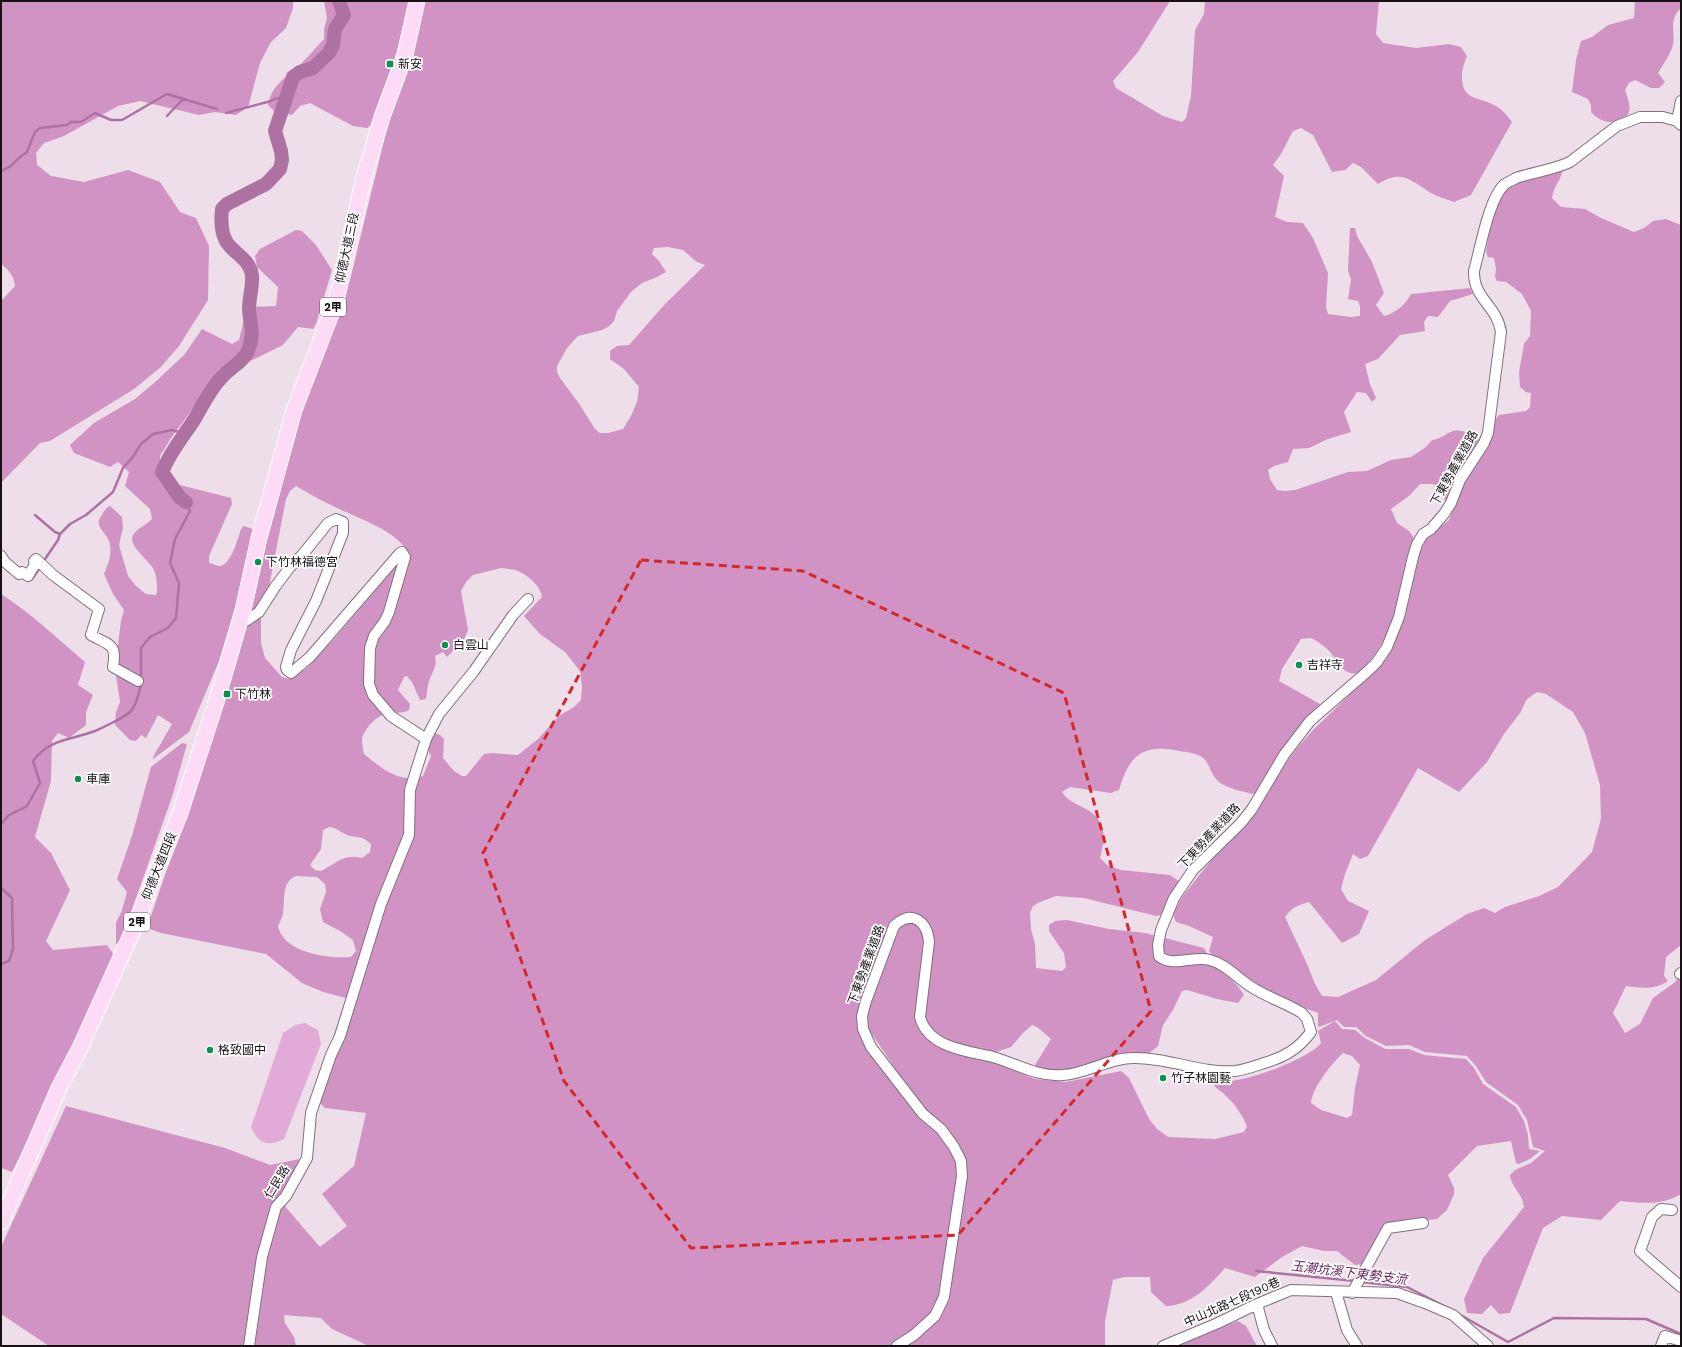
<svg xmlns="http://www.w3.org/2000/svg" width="1682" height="1347" font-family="'Work Sans','Noto Sans TC',sans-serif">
<rect width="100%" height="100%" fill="#eddeea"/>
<path fill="#e2abd7" d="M305,1023l13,7 3,14 -37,95c-17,8 -25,5 -33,-12l32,-94 12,-8z"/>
<path fill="#d193c4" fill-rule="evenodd" d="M1,1h292v7l-7,20 -15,14 -11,21 -12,44 -12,8 -21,-3 -16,3 -59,-14 -22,5 -54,30 -20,7 -8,10 1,12 14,11 33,6 44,-12 32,12 20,30 16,6 13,28 -1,54 -29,46 -18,21 -27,22 -84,52 -10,2 -39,40v-182l14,-15c-1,-10 -6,-16 -14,-22z
M324,1h86l-23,87 -14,35 -6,5 -14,-2 -43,-23 -10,3 -8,9 -18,-4 -6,-6c3,-20 19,-28 32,-40 9,-9 16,-18 24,-26v-10l3,-11z
M425,1h745l-32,51 -25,29 3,7 47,28 19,6 4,-4 5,-22 4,-66 9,-16 1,-13h174l-3,33 7,9 33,5 33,-4 12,3 6,9c-3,7 -4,11 -5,18 -1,27 15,22 32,31 8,4 13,10 18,17l-41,73 -17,7c-7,-3 -16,-5 -23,-9 -21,-13 -29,-24 -53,-9l-17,-17 -8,-4 -8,7 -13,2 -19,-37 -12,-7 -8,3 -12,23 -8,11 11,11 -9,41 12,5 16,1 10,15 15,35 -2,34 2,7 23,3 9,-1v-10l-2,-5 -10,-2 3,-19 -3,-10 2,-42h5l2,8 15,26 12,31 -8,12 8,11c12,-3 21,-11 27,-22l59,-6 3,6 -23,7 -12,16 -10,-1 -4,6 1,9 -25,4 -22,24 -13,5 5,20 6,14 -4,4 -6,-9 -9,-1 -13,20 7,20 -23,7 -19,9 -16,1 -5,13 -14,4 -6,4 2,9 7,11 7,1 11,-1 53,-18 19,-1 24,-11 20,-3 15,-10 6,-7c9,-1 13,-6 21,-9 10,-2 21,4 27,10l-31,63 -4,-1 -1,-11 -11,-8h-13l-10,11 -19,14 6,14 12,8 7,10c-11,41 -20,93 -50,124 -5,6 -10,11 -18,7 -9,-4 -12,-13 -18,-20 -3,-4 -15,-13 -20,-14 -3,0 -7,1 -9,1l-19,30 -3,12 41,23 -4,8 -56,76 -7,6c-11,-3 -26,-5 -35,-13 -7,-6 -8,-17 -15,-23 -6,-5 -17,-6 -24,-7 -37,-8 -50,5 -60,39l-8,3 -41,-6 -8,5c5,8 12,11 20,15 25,12 24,27 18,51l7,7 14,5 49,5 10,7 -11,15 -7,18 -6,1 -72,-18 -28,-2 -16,6 -7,4 -3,7 1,16 4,15 1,24 26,3 4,-4 -2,-14 -15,-22v-6l6,-4 12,-1 42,9 36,4 59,15c9,20 29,28 40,47l-6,8 -21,-4 -30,-9 -5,1 -9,19 -10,15 -5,21 -10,8 -83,18 -28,-3 -2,-4 16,-26 -14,-12 -5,-2 -9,8 -12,14 -15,5 -44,-8 -20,-15 -7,-10 -2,-10 3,-85 -29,-6 -36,112 78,100 18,31 2,17 -18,116 -10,20 -17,15 -25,17h-520l-37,-17 -11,-11 -37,-3 1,8 9,14 2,9h-247l-48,-32v-67l65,-141 159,42 45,17 30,-6 9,4 -26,41 37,43 27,-21 -25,-32 32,-28 12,-53 -41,-5 -6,-6 2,-28 25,-76 -23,-6 -21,-9 -36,-29 -105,-21 -14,-5 65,-194 75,-279 51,-146 12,-29 40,-164 29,-87zM668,247l15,3 14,12 8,3 -40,39 -36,41 -12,1 -7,5v8l14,10 15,18 -2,15 -6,14 -8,13 -15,4h-8l-5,-4 -15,-24 -20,-27 -3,-6v-6l10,-18 11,-12 24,-6 6,-3 6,-6 3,-10 14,-19 11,-9 15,-6 9,-5 -7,-11 -7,-7 2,-6zM296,486c11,6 22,13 33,18 24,13 65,24 79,48l-73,86 -28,30 -17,11 -8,-2 -17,-19 -4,-15v-32l7,-19 18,-93 4,-8zM501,568c6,1 14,1 19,4 9,4 21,15 22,25l-18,19 16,18 25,18 15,19 2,16 -1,13 -7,7 -15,9 -21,23 -20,16 -26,-2 -8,1 -18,22h-4l-8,-5 -11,-13 1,-19 -4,-4 -8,-3 -6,15 5,9 -8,20c-22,9 -43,-9 -59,-22 -1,-5 -2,-10 -2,-15 2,-10 16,-25 26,-26 9,-1 13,1 21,-3l1,-6 -12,-14 6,-13 3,-1 5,6 8,18 6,-1c1,-5 1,-9 2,-14 2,-11 10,-17 7,-29l8,-4 4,5 17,-17 4,-10 -7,-39 5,-9 7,-7zM329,827c10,1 13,7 21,9 13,3 10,-1 21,8l-1,8 -8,6c-20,-4 -25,5 -41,13l-6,-1 -5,-5 11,-16 2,-19zM296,876l21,1 8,7 1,8 -6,17 3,13 17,9 13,9 3,11 -5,6c-22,2 -68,-4 -73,-31 2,-4 4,-8 5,-12 2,-14 -2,-32 13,-38z
M1635,1h46v7c-14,13 -4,25 -9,40 -3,8 -9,17 -14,25l7,9 -6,6h-8l-16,-8 -6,3 -4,7c2,7 6,15 4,22 -2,5 -6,6 -10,8 -12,5 -20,0 -28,-8v-7l-3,-6 -16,-7 4,-32 5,-19 11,-4 16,-12 26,-7z
M1563,168c-1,11 -10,19 -11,30l9,9 24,2 16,9 33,14 10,-4 9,-7 13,-2 15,6v720l-15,12 -2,19 4,5c-14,9 -26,7 -42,5l-13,27 12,20 15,-9 13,-26 21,-15 7,-8v219c-19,12 -40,9 -61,7l-19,19 -39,-4 -19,12 -33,85 -11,1 -8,-9 -9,9 -15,-1 -3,-14 19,-41 41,-51c-2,-15 -13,-20 -14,-32l5,-5 16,-7 14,-12 -12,-4 -6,-27 -9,-15 -32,-23 -10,-16 -9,-10 -42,-4 -16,-7 -23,1 -20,-10 -10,-9h-12l-7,-7 -18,7 -1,-2v-12l-25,-9 -22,-11 -34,-23 -22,-11 -6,-8 4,-14 -24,-11 -13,-4 -3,-7 7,-15 20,-26 19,-23 37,-38 28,-48 16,-20 13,-15 59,-57 49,-127 8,-11 20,-15 15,-40 27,-46 5,-15 3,-4 27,-4 4,-4 1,-14 -5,-1 -6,-5 -1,-15 5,-28 6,-8 1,-25 -9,-17 -16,-12 -9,-1 -2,-4 1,-8 -2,-11 -6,-1 -2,-5c3,-17 8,-57 24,-66 15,-9 36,-13 53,-18zM1537,692l9,2 27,18 12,21 15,52 1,34 -9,33 -34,35 -19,9 -34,11 -10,6 -11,-5 -17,6 -42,26 -49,40 -38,17 -16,-1 -7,-12 -8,-20 -22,-47c6,-9 13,-12 24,-15l33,41 17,-9 10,-23 -21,-10 -7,-12 4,-15 8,-20 7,5 8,-3 50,-88 41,24 28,-30 17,-28 16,-21 7,-14z
M296,230l6,1 14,14 16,25 -16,54 -3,5 -15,-2 -15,18 -39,19 -44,35 -29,39 -11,18v21l12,6 59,15 1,6 -23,52v7c3,0 7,3 10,3 12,0 19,-28 22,-37l2,-3 10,3 -6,26 -1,18 -27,88 -30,71 -36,27v-2l19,-33 -14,-9 -12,23 -5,-3 -5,6 -6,-1 -15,-15 1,-13 4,-10 -5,-33 6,-48 3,-11 -11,-16 -9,-20c4,-10 9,-21 5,-33 -4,-10 -16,-15 -7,-26 2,-4 4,-7 8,-9l12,11 1,11 -4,17 9,31 8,10 10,8 10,1 1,-3c0,-7 0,-15 -3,-22 -5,-10 -27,-25 -21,-35 4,-7 14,-10 19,-16l-2,-10 -25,-23 4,-14 -11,-10 -8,5 -36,-14 -4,-8 24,-22 41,-24 19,-16 30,-28 18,-26 30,15 7,-4 7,-29 4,-4 26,-1 2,-19 -21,-20 -2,-11 5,-7z
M1,594c31,20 57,45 84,68l-7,23 15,10 -7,17v13l-17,13 -11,-5 -6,8 -1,40 -16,56 16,16 19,37 -24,51 7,9 54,-5 9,13 -24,54 -80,160 -11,-4z
M182,743l5,1 -15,53 -52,146 -4,1v-21l6,-13 5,-18 -10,-13 15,-43 19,-69z
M909,920l15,10 2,12 -11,72 3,12 19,19 17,9 39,7 42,18 31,3 55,-11 8,7 20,41 8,10 11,8 47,2 29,-7 3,-6c-5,-11 -12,-22 -21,-30 -3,-4 -9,-6 -12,-11l2,-5c3,0 7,1 10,1 20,1 83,-22 95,-38l-3,-12 17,-10 7,8 13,1 10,8 20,11h24l15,6 42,4 8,9 9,16 33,23 8,14 4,14 1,14 11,2 -10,8 -11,5 -3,-1 -5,-22 -34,5 -29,29 6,13v6l-7,16 -10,9 -51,5 -23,40 -8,1 -18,-14h-13l-22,-5 -20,11 -27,20 -30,-9c-16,18 -33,37 -59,38l-15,-14 -1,-15h-26l-11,3 -8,41v25h-203l35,-28 27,-157 -39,-49 -58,-85 -1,-13 32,-88zM1343,1053l9,3 8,9 -5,23 -3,27 -5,3 -26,-8 -10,-7c1,-15 21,-40 32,-50z
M1238,1321l8,5 11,20h-82z"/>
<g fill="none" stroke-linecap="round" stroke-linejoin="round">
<path stroke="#ae72a2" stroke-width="2.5" d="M226,113l45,-12 6,-3 9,3
M167,116l16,-17
M1,171l10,-5 9,-9 7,-5 8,-20 5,-4 27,-3 4,-3h10l14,-9 16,7h11l45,-26 50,15
M35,515l20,17 5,2
M43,562l15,-22 2,-6 10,-10 16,-9 27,-23 10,-24 9,-10 9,-14 12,-10 19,-4 13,4
M32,579l9,-13
M141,678v-30l9,-11 18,-9 8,-10 3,-35 -9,-20 5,-24 15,-28 -4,-9
M1,824l8,-9 18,-9 13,-23 -7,-22c17,-23 39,-21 62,-30 7,-3 30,-14 35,-19 6,-6 10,-21 11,-29
M1,888l11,10 1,51 -4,12 -8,3
M1256,1271l99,10
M1362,1282l45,5 39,20
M1457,1313l51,29 46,-24 92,1 35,15"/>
<path stroke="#ae72a2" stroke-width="14" d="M186,502l-6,-4 -18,-26c8,-20 20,-34 32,-52 9,-15 16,-31 28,-43 8,-9 21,-15 26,-26 7,-19 2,-25 1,-42 0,-11 4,-23 3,-34 -2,-17 -22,-23 -27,-36 -4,-9 -4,-21 -3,-30l5,-5 39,-20 14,-15 2,-9 -1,-9 -6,-20 18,-54 7,-5 13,-4 16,-15 4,-8 2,-16 9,-14 -5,-14"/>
<defs>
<path id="minor" d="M1677,121l4,-20
M1,556l4,6 14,12 3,-2 6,4 7,-12 -1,-3 2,-2 17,16 46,34 -8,26c19,11 26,8 22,32l25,14
M238,623l8,-2 13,-9 16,-25 15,-20 13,-13 25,-31 8,-4 7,3v11l-27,68 -25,49 -5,17 1,3 4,3 19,-16 90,-104 2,-1 3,5 -16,55 -4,9 -11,15 -4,12 -1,36 4,11 18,21 35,23
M1680,974l1,-1
M1672,1210l-11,-1 -9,8 -12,34 4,4 37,32
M1336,1292l11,38 10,16
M1352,1293l36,-65 35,-5
M1257,1304l7,26 8,16
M249,1346l13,-89 14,-50 10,-11 21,-38 4,-45 20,-58 9,-19 41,-132 28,-69 1,-45 16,-51 13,-25 35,-43 39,-56 15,-16
M897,1346l17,-11 21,-19 9,-19 18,-121 -1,-15 -7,-14 -13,-18 -18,-15 -52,-67 -8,-18 -1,-13 4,-15 28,-75c18,-17 33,-5 35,16l-9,75c8,31 48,34 73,40 24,7 44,20 70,18 23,-1 46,-17 70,-17 35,-1 68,16 102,13 9,-1 20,-5 29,-8 21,-6 34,-14 47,-31l-4,-13 -5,-6c-16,-10 -33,-15 -49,-25 -15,-9 -27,-24 -43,-28 -16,-5 -38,8 -51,-4l-1,-11 3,-15 13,-32 19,-28 48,-47 11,-14 32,-54 26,-34 58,-50 9,-9 10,-15 12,-30 14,-60 4,-13 6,-10 8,-5 13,-15 7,-11 9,-23 24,-37 4,-10 13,-101c-4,-27 -28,-33 -27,-61 6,-21 15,-74 31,-87 3,-2 8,-4 11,-6 18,-6 37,-8 54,-16l47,-36 23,-9h23l14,4 4,4
M1163,1346l55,-23 39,-19 34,-14 106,3 28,10 28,12 35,31
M1661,1346l4,-10 16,5"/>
<path id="primary" d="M1,1222l58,-134 21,-40 55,-122 45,-113 38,-117 25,-86 16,-72 35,-128 42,-109 28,-124 18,-60 23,-62 12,-54"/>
</defs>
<use href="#minor" stroke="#7f717c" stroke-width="12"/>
<use href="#primary" stroke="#fff" stroke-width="17"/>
<use href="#minor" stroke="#fff" stroke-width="10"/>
<use href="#primary" stroke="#fddaf5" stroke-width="15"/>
</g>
<path fill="none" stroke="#d62828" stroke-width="3" stroke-dasharray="8 5" stroke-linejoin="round" d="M641,560l162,11 261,122 87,318 -193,224 -267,13 -127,-167 -81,-228z"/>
<g fill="#08914f" stroke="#fff" stroke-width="1.5">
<rect x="386" y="60" width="8" height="8" rx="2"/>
<circle cx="258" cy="562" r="4"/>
<circle cx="445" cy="645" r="4"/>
<circle cx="1299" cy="665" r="4"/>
<rect x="223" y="690" width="8" height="8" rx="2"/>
<circle cx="78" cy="779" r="4"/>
<circle cx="210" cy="1050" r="4"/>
<circle cx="1163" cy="1078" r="4"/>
</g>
<g text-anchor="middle" stroke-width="3.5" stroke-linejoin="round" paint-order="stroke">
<g fill="#fff" stroke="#5d585b" stroke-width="1">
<rect x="320" y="298" width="26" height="18" rx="3"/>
<rect x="124" y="913" width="26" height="18" rx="3"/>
</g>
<g font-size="11" font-weight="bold" fill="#171115">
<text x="333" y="311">2甲</text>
<text x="137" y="926">2甲</text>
</g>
<g font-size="12" fill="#171115" stroke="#fff" text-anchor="start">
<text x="398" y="68">新安</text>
<text x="266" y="566">下竹林福德宮</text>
<text x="453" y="649">白雲山</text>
<text x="1307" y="669">吉祥寺</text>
<text x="235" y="698">下竹林</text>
<text x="86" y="783">車庫</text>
<text x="218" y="1054">格致國中</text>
<text x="1171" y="1082">竹子林園藝</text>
</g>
<g font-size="12" fill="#171115" stroke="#fff">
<text transform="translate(347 248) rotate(-78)" y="4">仰德大道三段</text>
<text transform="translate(1454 468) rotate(-61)" y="4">下東勢產業道路</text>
<text transform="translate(1209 836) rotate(-47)" y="4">下東勢產業道路</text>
<text transform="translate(159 866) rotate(-68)" y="4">仰德大道四段</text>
<text transform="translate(866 965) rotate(-70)" y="4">下東勢產業道路</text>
<text transform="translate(277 1182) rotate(-58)" y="4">仁民路</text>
<text transform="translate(1232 1302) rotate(-24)" y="4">中山北路七段190巷</text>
</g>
<g font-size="13" font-style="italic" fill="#68205e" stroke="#fff">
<text transform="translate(1349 1272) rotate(7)" y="5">玉潮坑溪下東勢支流</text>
</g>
</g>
<rect width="1682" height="1347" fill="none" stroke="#171115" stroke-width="4"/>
</svg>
